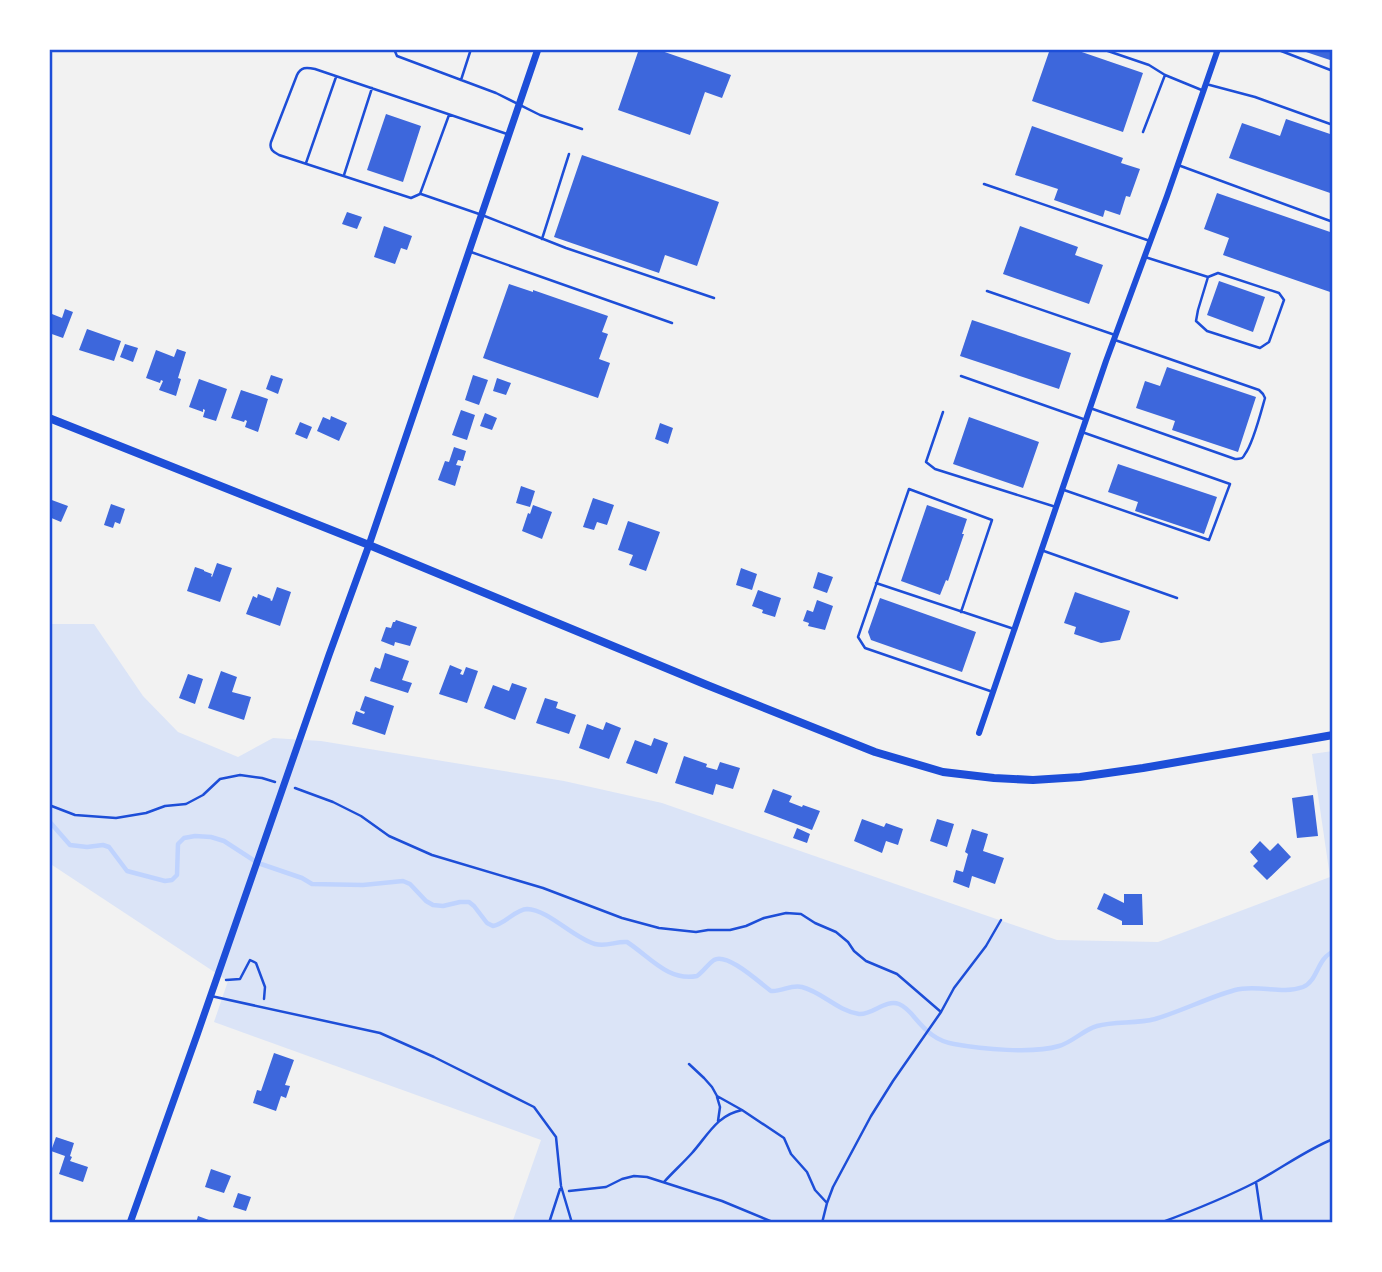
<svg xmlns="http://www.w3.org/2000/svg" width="1382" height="1272" font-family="'Roboto Condensed',sans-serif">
<rect width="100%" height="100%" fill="#f2f2f2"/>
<path fill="#dbe4f7" d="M49,624h45l49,72 35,36 60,25 35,-19 48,3 243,40 98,22 395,137 101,2 172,-65 -18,-123 21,-3v472h-821l29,-83 -327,-118 14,-41 -179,-118z"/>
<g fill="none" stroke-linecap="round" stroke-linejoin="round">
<path stroke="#bfd3fe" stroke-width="4.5" d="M49,821l21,24 17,2 16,-2 6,2 18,24 38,10 7,-1 5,-5 1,-31 6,-6 11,-2 16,1 13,4 34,22 44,15 10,6 51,1 40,-4 7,3 16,17 7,4 10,1 17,-4h9l5,4 13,17 6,3c12,-2 23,-17 34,-17 22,1 46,29 68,35 12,3 21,-3 32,-2 22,14 41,40 70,34 7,-5 11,-12 17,-16 13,-8 46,23 57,31 11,1 20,-7 31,-4 20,5 36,24 57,27 14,1 26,-15 40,-10 7,3 12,9 16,14 11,13 21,23 39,26 27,5 79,10 105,2 14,-4 24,-16 38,-20 18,-5 39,-2 58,-7 27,-8 52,-21 80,-29 23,-6 46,5 68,-3 15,-6 14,-29 30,-35"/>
</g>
<path fill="#3d67dc" d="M639,49h17l75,26 -9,23 -17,-6 -15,43 -72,-25z
M1050,49h23l70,24 -20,59 -91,-31z
M1307,49h26v12l-27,-9z
M386,114l35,12 -18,56 -36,-12z
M1286,119l47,16v59l-104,-36 13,-35 38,13z
M1032,126l91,32 -2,5 19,6 -10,28 -4,-1 -6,19 -15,-5 -2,7 -49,-17 4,-11 -43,-14z
M582,155l137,47 -22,64 -32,-11 -6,18 -105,-36z
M1217,193l116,40v60l-110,-38 6,-17 -25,-9z
M347,212l15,5 -5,12 -15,-5z
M384,226l28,10 -5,14 -6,-2 -6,16 -21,-7z
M1020,226l58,21 -3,8 28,10 -14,39 -86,-30z
M1219,281l46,16 -12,35 -46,-17z
M509,284l24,8v-2l75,26 -6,16 6,2 -9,25 11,4 -12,35 -115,-40z
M65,309l8,3 -10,26 -14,-5v-10l3,-9 10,4z
M972,320l99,33 -12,36 -99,-33z
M87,329l34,12 -7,20 -35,-11z
M125,344l13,4 -5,14 -13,-5z
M177,349l9,3 -8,26 3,1 -5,17 -17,-6 4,-9 -2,-1 -1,3 -14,-5 10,-28 18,7z
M1167,367l89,30 -18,55 -66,-22 3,-9 -39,-13 9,-27 15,5z
M271,375l12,4 -5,15 -12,-5z
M473,375l15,5 -9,25 -14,-5z
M497,378l14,5 -5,12 -13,-4z
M199,379l28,10 -11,32 -13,-4 2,-7 -2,-1v3l-14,-5z
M241,390l27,9 -10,33 -13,-5 2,-6 -2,-1 -1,2 -13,-4z
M461,410l14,5 -8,25 -15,-5z
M485,413l12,5 -5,12 -12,-4z
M331,416l16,7 -8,18 -22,-10 6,-14 7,3z
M969,417l70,25 -16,46 -70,-24z
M300,422l12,5 -5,12 -12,-5z
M660,423l13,5 -5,16 -13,-5z
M454,447l12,4 -3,10 -5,-1 -2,5 5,1 -6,20 -17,-6 7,-19 4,1z
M1118,464l99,33 -13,37 -69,-23 3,-9 -30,-10z
M521,486l14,5 -5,16 -14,-4z
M593,498l21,7 -7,20 -10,-3 -3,8 -11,-3z
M49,499l19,7 -7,16 -12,-5z
M111,504l14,5 -5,15 -5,-2 -2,6 -9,-3z
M533,505l19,7 -10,27 -20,-8 6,-18 2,1z
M927,505l40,14 -5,15h2l-16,47 -2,-1 -6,15 -39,-14z
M628,521l32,11 -14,39 -17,-6 4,-10 -15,-5z
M217,563l15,5 -12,34 -33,-11 8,-24 9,3v1l8,3 -1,2 1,1z
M741,568l16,6 -5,16 -16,-5z
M818,572l15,5 -6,16 -14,-5z
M277,587l14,5 -11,34 -34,-12 7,-18 4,2 1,-4 13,5 -1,1 2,1z
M758,590l23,8 -6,19 -13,-4 1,-3 -11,-4z
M1075,592l55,19 -10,29 -19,3 -27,-9 2,-7 -12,-4z
M880,598l96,34 -14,40 -91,-32 -3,-8z
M817,600l16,6 -8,24 -17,-4 1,-3 -6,-2 4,-11 6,2z
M396,620l21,7 -7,19 -15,-4 -1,4 -13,-5 5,-14 5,1 2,-6h2z
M385,653l24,8 -7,19 10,3 -4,10 -38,-12 5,-14 5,2z
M450,665l12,5 -2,4 3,1 3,-8 12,4 -11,32 -28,-9z
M221,671l16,6 -5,15 19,5 -7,23 -36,-12z
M188,674l15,5 -8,25 -16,-6z
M512,683l15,5 -12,32 -31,-12 9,-23 16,6z
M365,696l29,10 -9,29 -33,-11 4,-13 8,3 1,-2 -5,-2z
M545,698l13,4 -2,6 20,7 -7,19 -33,-11z
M606,722l15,6 -12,31 -30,-11 8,-24 16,6z
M654,738l14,5 -11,31 -31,-11 9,-23 16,6z
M684,756l23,8 -1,3 11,3 3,-8 20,6 -7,21 -17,-5 -3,11 -38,-12z
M773,789l19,7 -3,6 13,5 1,-2 17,6 -8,19 -48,-18z
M1313,795l5,41 -21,2 -5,-40z
M862,819l22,8 2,-4 17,6 -5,16 -12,-4 -4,12 -28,-12z
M937,819l17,5 -7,23 -17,-6z
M797,828l13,6 -3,9 -14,-5z
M972,829l16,5 -5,17 21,7 -9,26 -23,-8 -3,12 -16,-6 3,-12 7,2 5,-18 -3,-2z
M1260,841l10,10 8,-8 13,14 -24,23 -14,-14 5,-5 -8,-9z
M1104,893l20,10v-9h18l1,31h-21v-4l-25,-12z
M274,1053l20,7 -9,25 5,1 -4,12 -5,-2 -5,15 -23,-8 4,-13 4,1z
M56,1137l18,6 -4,13 2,1 -2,4 18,6 -5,15 -24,-8 6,-18 -14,-5z
M211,1169l20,7 -7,17 -19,-6z
M238,1193l13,4 -5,14 -13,-4z
M198,1216l19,7h-21z"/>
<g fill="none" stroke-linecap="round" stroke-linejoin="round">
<path stroke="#1d4ed8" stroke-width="2.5" d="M295,788l38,14 28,14 28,20 43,19 111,33 79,30 37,10 37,4 12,-2h22l16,-4 18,-8 22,-5 15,1 14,9 21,9 12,10 6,9 12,10 31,13 44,38
M49,805l26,10 41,3 30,-5 19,-7 21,-2 17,-9 17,-16 20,-4 22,3 13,4
M226,980l14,-1 10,-19 6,3 9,24 -1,12
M689,1064l15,14 8,9 5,9 25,14 42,28 7,16 16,18 8,18 12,13
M717,1097l3,10 -2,14
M664,1182c9,-10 19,-19 28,-29 16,-18 25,-38 50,-43
M1256,1182l6,41
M569,1191l37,-4 16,-8 12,-3 13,1 75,24 53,22
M822,1223l5,-20 6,-16 38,-71 22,-35 48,-69 13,-24 32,-42 15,-26
M1160,1223c32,-12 65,-25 96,-41 26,-14 50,-32 77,-43"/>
<path stroke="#1d4ed8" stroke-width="2.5" d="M394,49l3,7 99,37 44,22 42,14
M1102,49l47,16 16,10 39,16
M1207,49l10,3
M1276,49l57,22
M461,80l10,-31
M1206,84l49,13 78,28
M449,115l-29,79 -9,4 -132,-43c-6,-3 -10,-6 -8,-13l26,-67c4,-8 9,-8 18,-6l192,65
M1143,132l22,-57
M306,163l30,-86
M1178,165l155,57
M344,175l28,-87
M984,184l166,57
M421,194l61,21 84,33 148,50
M542,239l27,-85
M471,252l201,71
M1145,257l63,20 10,-4 61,20 5,7 -15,42 -9,6 -53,-17 -11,-10 2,-11 10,-33
M987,291l128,44
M961,376l125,44
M1090,408l145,51c6,-1 7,1 10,-5 8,-10 16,-42 20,-56l-2,-4 -4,-4 -144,-50
M943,412l-17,50 9,7 121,38
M1064,490l145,50 21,-56 -148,-52
M1041,550l136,48
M876,583l138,46
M961,612l31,-92 -83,-31 -51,148 7,11 128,44
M211,996l169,37 54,24 100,50 22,30 5,49 11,37
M549,1223l11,-34"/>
<path stroke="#1d4ed8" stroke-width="6" d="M979,733l127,-372 61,-165 51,-147"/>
<path stroke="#1d4ed8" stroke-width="7" d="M130,1223l67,-188 132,-380 40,-110 169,-496"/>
<path stroke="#1d4ed8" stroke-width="8" d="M49,418l320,127 338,140 168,67 68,20 51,6 39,2 47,-3 63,-9 190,-33"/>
</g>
<rect width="1382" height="1272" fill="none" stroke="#ffffff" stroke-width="102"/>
<rect x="51" y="51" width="1280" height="1170" fill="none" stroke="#1d4ed8" stroke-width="2.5"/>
</svg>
